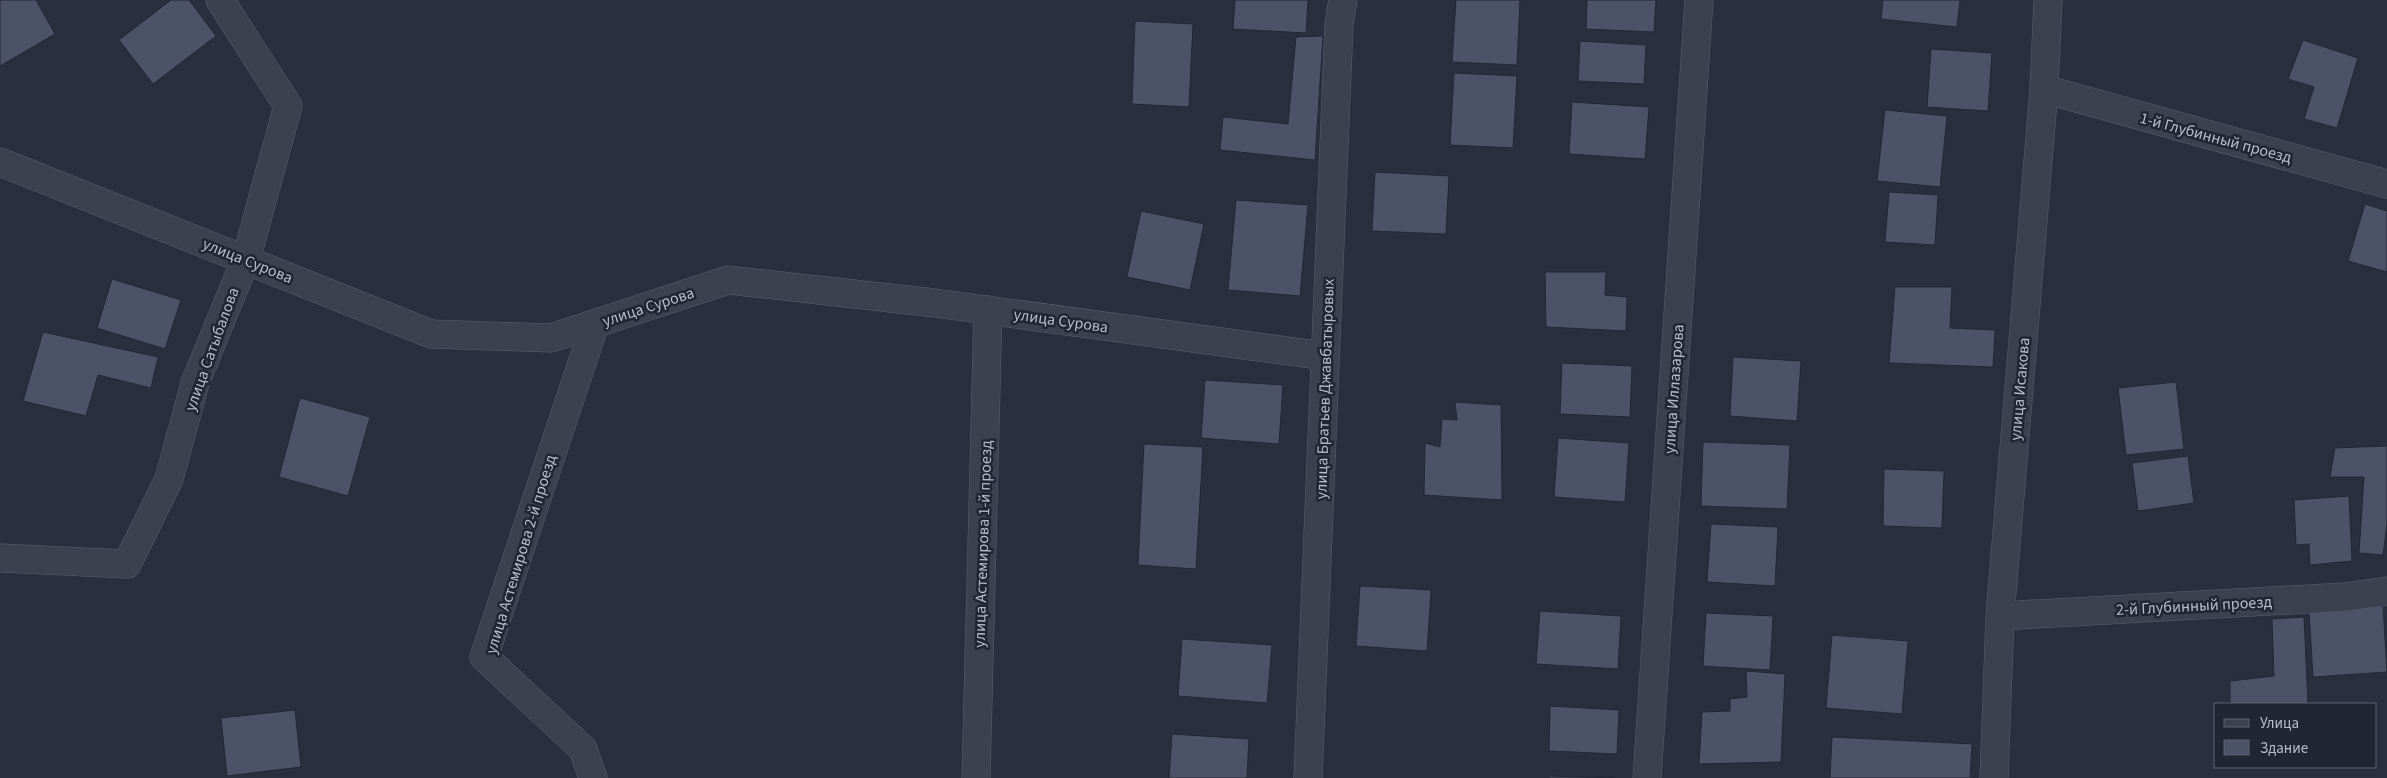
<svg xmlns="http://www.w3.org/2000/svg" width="2387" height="778" font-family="'Source Sans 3',sans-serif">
<rect width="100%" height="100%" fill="#292f3f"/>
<path fill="#4d5366" stroke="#232837" d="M0,0h36l19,34 -55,32z
M171,0h18l27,36 -63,48 -34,-44z
M1235,0h73l-2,33 -73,-4z
M1456,0h64l-3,65 -65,-3z
M1587,0h69l-2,32 -68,-3z
M1883,0h77l-3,27 -76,-8z
M1135,21l58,3 -4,83 -57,-3z
M1323,36l-8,124 -95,-10 3,-33 65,7 8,-87z
M2303,40l55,18 -21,70 -33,-9 10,-32 -26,-8z
M1580,41l66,4 -2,39 -66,-3z
M1931,49l61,4 -4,58 -61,-4z
M1454,73l63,3 -4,72 -63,-3z
M1572,102l77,5 -4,52 -76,-5z
M1885,110l62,6 -7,71 -63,-6z
M1375,172l74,4 -3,58 -74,-3z
M1889,192l49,3 -3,50 -50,-3z
M1236,200l72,5 -8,91 -72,-6z
M2365,204l22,7v61l-39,-11z
M1141,211l63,13 -14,66 -63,-13z
M1545,272h61l-1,23 22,2 -1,34 -80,-4z
M112,279l69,21 -16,49 -68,-21z
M1895,287h57l-2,41 45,2 -2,37 -104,-4z
M43,332l115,25 -7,31 -53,-13 -12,41 -63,-15z
M1733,357l68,4 -4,60 -67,-5z
M1562,363l70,3 -2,51 -70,-3z
M1205,380l78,5 -4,59 -78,-6z
M2176,382l8,67 -58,6 -8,-67z
M300,398l70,19 -22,79 -69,-19z
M1455,402l46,3 1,95 -78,-5 1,-52 15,4 2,-28 15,1z
M1558,438l71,5 -4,59 -71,-5z
M1703,442l87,3 -3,64 -86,-3z
M1144,444l59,3 -7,122 -58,-4z
M2387,446v78l-4,31 -24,-2 5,-76h-34l5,-29z
M2188,456l6,47 -56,8 -6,-48z
M1884,469l60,2 -2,57 -59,-2z
M2349,496l3,65 -42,4 -1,-21 -13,1 -2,-45z
M1711,524l67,3 -3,59 -68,-4z
M1360,586l71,4 -4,61 -71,-5z
M2383,606l4,66 -74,5 -4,-65z
M1540,611l81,5 -3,53 -82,-5z
M1706,613l67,3 -3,54 -67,-4z
M2304,617l4,87h-78v-23l44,-5 -2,-57z
M1832,635l76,6 -6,73 -76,-6z
M1182,639l90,6 -5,58 -89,-7z
M1746,671l39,3 -4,88 -82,2 3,-52 28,-1v-12l17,-2z
M1550,706l69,4 -2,44 -68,-3z
M295,710l6,57 -74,9 -6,-58z
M1172,734l77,5 -2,39h-78z
M1832,737l140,7 -2,34h-140z
M1549,776l66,2h-66z"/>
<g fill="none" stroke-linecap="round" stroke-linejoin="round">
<defs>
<path id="minor" d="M2044,89l343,95
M0,162l431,172 120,4 177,-58 207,23 390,53
M0,558l127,6 42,-85 26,-96 51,-124 42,-153 -68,-106
M2000,616l344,-19 43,-6
M593,778l-10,-29 -99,-92 111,-333
M976,778l12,-468
M1308,778l31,-754 4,-24
M1647,778l52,-778
M1994,778l6,-162 44,-527 4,-89"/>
</defs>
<use href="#minor" stroke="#5a5f6d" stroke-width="29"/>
<use href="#minor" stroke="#3c4150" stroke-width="28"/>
</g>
<g text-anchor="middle" stroke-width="5" stroke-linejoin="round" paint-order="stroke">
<g font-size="16" fill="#b9bdca" stroke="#212635">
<text transform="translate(2216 137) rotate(15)" y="6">1-й Глубинный проезд</text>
<text transform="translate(248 260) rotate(22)" y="6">улица Сурова</text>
<text transform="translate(648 306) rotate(-18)" y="6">улица Сурова</text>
<text transform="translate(1061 320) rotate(8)" y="6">улица Сурова</text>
<text transform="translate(211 349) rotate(-70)" y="6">улица Сатыбалова</text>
<text transform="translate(1324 389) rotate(-88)" y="6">улица Братьев Джавбатыровых</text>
<text transform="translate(1673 389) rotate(-86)" y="6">улица Иллазарова</text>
<text transform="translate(2019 389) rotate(-85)" y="6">улица Исакова</text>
<text transform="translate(982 544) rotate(-88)" y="6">улица Астемирова 1-й проезд</text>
<text transform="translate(520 554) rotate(-73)" y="6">улица Астемирова 2-й проезд</text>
<text transform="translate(2194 605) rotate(-3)" y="6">2-й Глубинный проезд</text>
</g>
</g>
<rect x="2214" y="703" width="162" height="65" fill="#212635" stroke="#5e6271"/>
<rect x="2224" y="719" width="25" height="8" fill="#3c4150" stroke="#5e6271"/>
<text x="2260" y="728" font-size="15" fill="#b9bdca">Улица</text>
<rect x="2224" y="740" width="25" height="15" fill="#4d5366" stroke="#5e6271"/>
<text x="2260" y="753" font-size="15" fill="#b9bdca">Здание</text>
</svg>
